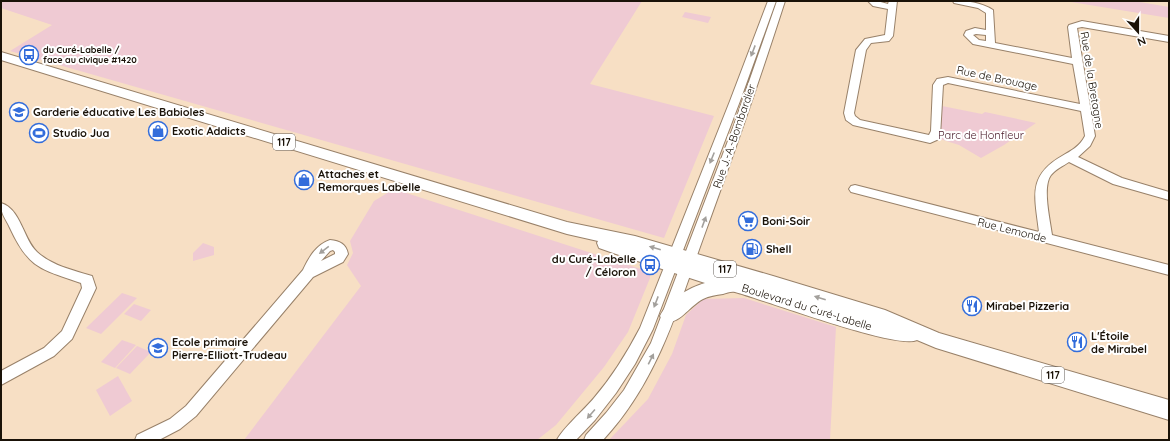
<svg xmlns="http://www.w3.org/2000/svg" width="1170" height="441" font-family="Quicksand,sans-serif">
<rect width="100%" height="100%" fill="#f7dfc4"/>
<path fill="#efcad3" d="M1,1h641l-52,83 124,32 -50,122 -654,-187 42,-26 -51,-17z
M1065,1h69l35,6v11z
M685,12l26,5 -3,6 -26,-6z
M942,106l40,8 3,-2 51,11 -32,22 -23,13 -22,-13 -19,-6z
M394,189l256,83v6l-22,54 -24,35 -48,58 -19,15h-293l117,-154 -14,-21 6,-12 -3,-12 24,-40z
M203,243l11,4v8l-21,6v-8z
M122,293l15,5 -36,36 -15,-6z
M744,298l92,29 -6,113h-221l39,-41 24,-45 14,-39 17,-16z
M134,304l17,6 -10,11 -17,-7z
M122,340l14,5 -21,23 -14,-6z
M137,346l14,6 -21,22 -14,-6z
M118,376l14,25 -22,15 -14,-26z"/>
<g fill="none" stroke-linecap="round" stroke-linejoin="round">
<defs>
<path id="minor" d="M768,1h8l-36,100 -87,228 -18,35 -19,29 -21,27 -19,20h-19c5,-11 28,-31 37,-42 18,-21 33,-45 46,-70l90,-227z
M777,1h8c-25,78 -52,155 -80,232 -27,74 -47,148 -102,207h-19l2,-5 20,-22 18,-23 27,-47 83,-218z
M868,1h9l11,3 1,-3h8l-4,35 -4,5 -18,2 -5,7 -12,63 1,3 5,4 69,15 2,-4 2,-46 4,-6 11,-2 132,27 -7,-40 -100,-20 -9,-9 2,-4 9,-3 11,2v-17l-8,-5 -24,-5 -1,-2c15,0 27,1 40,9l2,33 77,15 -4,-31 1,-2 13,-4 87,15v6l-87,-15 -5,1 18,108 -5,10 -12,11 44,21 47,14v8l-56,-16 -44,-22c-6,4 -13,7 -18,13 -9,12 -1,45 1,60l117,30v10l-318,-83 -2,-3 2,-3 4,-1 184,47c-4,-35 -12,-56 23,-76 9,-5 18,-10 23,-20l-4,-25 -133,-28 -5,2 -3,51 -1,3 -9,4 -77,-18 -7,-5 -2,-7 12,-63 9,-11 20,-4 3,-26 -15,-3zM976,34l10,1v6l-7,-1 -6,-5z
M1,203c20,6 22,36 36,49 15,14 36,18 55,24l4,12 -24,51 -18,17 -53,29v-14l43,-23 18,-17 20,-43 -1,-5c-40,-14 -52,-14 -71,-55 -5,-11 -9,-13 -9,-25z
M330,240c10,1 16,4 18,14l-5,8 -30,15 -117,139 -16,13 -21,11h-24l2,-5 33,-16 16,-13 117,-136c6,-13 13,-25 27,-30zM333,250l2,2v2l-14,7 9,-10z"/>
<path id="major" d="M1,52l566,170 68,14 138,40 112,34 54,23 230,67v20l-233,-72 -19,-8c-20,10 -152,-40 -182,-48 -4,-1 -8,1 -12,2 -7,1 -14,2 -20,5 -14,7 -25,28 -40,22l-3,-5c8,-16 28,-28 45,-33l-89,-29 -17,-6 -2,-5 1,-2 -31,-7 -566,-174z"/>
</defs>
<use href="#minor" stroke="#988169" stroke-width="2"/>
<use href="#major" stroke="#988169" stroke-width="2"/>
<use href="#minor" fill="#fff" fill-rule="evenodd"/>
<use href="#major" fill="#fff" fill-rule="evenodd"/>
</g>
<defs><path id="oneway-solid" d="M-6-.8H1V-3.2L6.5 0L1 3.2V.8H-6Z"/></defs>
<g fill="#a3a09c">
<use href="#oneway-solid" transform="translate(753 51) rotate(111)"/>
<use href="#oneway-solid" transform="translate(712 158) rotate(112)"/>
<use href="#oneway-solid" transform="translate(704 222) rotate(-70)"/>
<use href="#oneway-solid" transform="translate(655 248) rotate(-164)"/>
<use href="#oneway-solid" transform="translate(324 250) rotate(143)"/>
<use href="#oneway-solid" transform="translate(820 298) rotate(-163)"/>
<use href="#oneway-solid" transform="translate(656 302) rotate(111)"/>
<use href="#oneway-solid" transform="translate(651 359) rotate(-63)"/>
<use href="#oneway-solid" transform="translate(591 414) rotate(131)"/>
</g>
<defs>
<symbol id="bus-ring" viewBox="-11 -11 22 22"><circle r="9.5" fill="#fff" stroke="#336ddb" stroke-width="1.5"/><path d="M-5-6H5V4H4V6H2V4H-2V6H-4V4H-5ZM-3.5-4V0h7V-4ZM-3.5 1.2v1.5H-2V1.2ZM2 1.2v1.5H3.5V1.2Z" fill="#336ddb"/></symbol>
<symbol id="school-ring" viewBox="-11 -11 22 22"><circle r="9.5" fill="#fff" stroke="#336ddb" stroke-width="1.5"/><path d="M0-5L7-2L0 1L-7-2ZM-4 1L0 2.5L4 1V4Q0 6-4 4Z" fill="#336ddb"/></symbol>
<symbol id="shop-ring" viewBox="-11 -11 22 22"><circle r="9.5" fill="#fff" stroke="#336ddb" stroke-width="1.5"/><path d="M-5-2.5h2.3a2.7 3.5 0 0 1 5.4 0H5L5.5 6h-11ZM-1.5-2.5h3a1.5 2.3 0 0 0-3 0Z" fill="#336ddb"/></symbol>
<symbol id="stadium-ring" viewBox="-11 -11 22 22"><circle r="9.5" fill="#fff" stroke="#336ddb" stroke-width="1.5"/><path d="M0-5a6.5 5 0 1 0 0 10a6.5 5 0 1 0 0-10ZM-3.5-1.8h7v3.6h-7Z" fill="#336ddb"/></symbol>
<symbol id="supermarket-ring" viewBox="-11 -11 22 22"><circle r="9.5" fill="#fff" stroke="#336ddb" stroke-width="1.5"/><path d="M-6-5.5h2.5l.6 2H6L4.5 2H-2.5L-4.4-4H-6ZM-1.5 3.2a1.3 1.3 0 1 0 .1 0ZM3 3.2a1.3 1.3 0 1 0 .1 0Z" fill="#336ddb"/></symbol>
<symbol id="fuel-ring" viewBox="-11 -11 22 22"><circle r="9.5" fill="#fff" stroke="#336ddb" stroke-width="1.5"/><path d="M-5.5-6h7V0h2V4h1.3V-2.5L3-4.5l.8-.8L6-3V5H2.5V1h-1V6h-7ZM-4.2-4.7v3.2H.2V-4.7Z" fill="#336ddb"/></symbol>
<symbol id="restaurant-ring" viewBox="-11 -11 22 22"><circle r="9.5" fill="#fff" stroke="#336ddb" stroke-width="1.5"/><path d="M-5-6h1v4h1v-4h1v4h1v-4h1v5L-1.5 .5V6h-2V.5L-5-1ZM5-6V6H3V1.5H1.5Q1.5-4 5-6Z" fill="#336ddb"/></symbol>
</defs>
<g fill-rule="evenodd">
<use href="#bus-ring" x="18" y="44" width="22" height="22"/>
<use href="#school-ring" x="8" y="101" width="22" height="22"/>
<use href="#shop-ring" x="147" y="120" width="22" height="22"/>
<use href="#stadium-ring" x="28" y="122" width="22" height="22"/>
<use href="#shop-ring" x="293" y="169" width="22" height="22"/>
<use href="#supermarket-ring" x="737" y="210" width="22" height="22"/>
<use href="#fuel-ring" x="741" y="238" width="22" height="22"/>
<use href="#bus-ring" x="639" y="254" width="22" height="22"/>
<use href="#restaurant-ring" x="961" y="295" width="22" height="22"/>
<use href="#restaurant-ring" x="1066" y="331" width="22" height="22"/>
<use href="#school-ring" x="147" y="337" width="22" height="22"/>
</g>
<g text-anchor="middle" stroke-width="4" stroke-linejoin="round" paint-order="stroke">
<g font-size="9" font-weight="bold" fill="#1a1208" stroke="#fff" text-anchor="start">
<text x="43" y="53">du Curé-Labelle /<tspan x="43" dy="10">face au civique #1420</tspan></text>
</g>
<g fill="#fff" stroke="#5f5952" stroke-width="1">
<rect x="273" y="134" width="22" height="16" rx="3"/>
<rect x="714" y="261" width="22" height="16" rx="3"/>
<rect x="1042" y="367" width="22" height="16" rx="3"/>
</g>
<g font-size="10" font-weight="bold" fill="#1a1208">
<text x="284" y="146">117</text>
<text x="725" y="273">117</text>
<text x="1053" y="379">117</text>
</g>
<g font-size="11" fill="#1a1208" stroke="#fff">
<text transform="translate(997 78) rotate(12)" y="4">Rue de Brouage</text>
<text transform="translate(1092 80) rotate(81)" y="4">Rue de la Bretagne</text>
<text transform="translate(734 136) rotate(-71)" y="4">Rue J.-A.-Bombardier</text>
<text transform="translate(1012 230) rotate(14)" y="4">Rue Lemonde</text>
<text transform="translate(807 307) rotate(17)" y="4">Boulevard du Curé-Labelle</text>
</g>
<g font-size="11" font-weight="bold" fill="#1a1208" stroke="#fff" text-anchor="start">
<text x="33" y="116">Garderie éducative Les Babioles</text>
<text x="172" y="135">Exotic Addicts</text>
<text x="53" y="137">Studio Jua</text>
<text x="318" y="178">Attaches et<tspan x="318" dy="13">Remorques Labelle</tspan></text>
<text x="762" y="225">Boni-Soir</text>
<text x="766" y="253">Shell</text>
<text x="636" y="263" text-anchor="end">du Curé-Labelle<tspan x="636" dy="13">/ Céloron</tspan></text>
<text x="986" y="310">Mirabel Pizzeria</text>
<text x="1091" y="340">L'Étoile<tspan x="1091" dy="13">de Mirabel</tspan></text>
<text x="172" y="346">Ecole primaire<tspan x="172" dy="13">Pierre-Elliott-Trudeau</tspan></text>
</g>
<g font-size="11" fill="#491a29" stroke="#fff">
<text x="981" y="139">Parc de Honfleur</text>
</g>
</g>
<rect width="1170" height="441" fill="none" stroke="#1a1208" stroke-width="4"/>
<g transform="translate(1138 32) rotate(159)" stroke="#ffffff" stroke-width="3" paint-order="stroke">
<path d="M0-3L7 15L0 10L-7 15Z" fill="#1a1208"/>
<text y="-6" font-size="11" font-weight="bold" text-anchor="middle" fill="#1a1208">N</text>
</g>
</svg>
